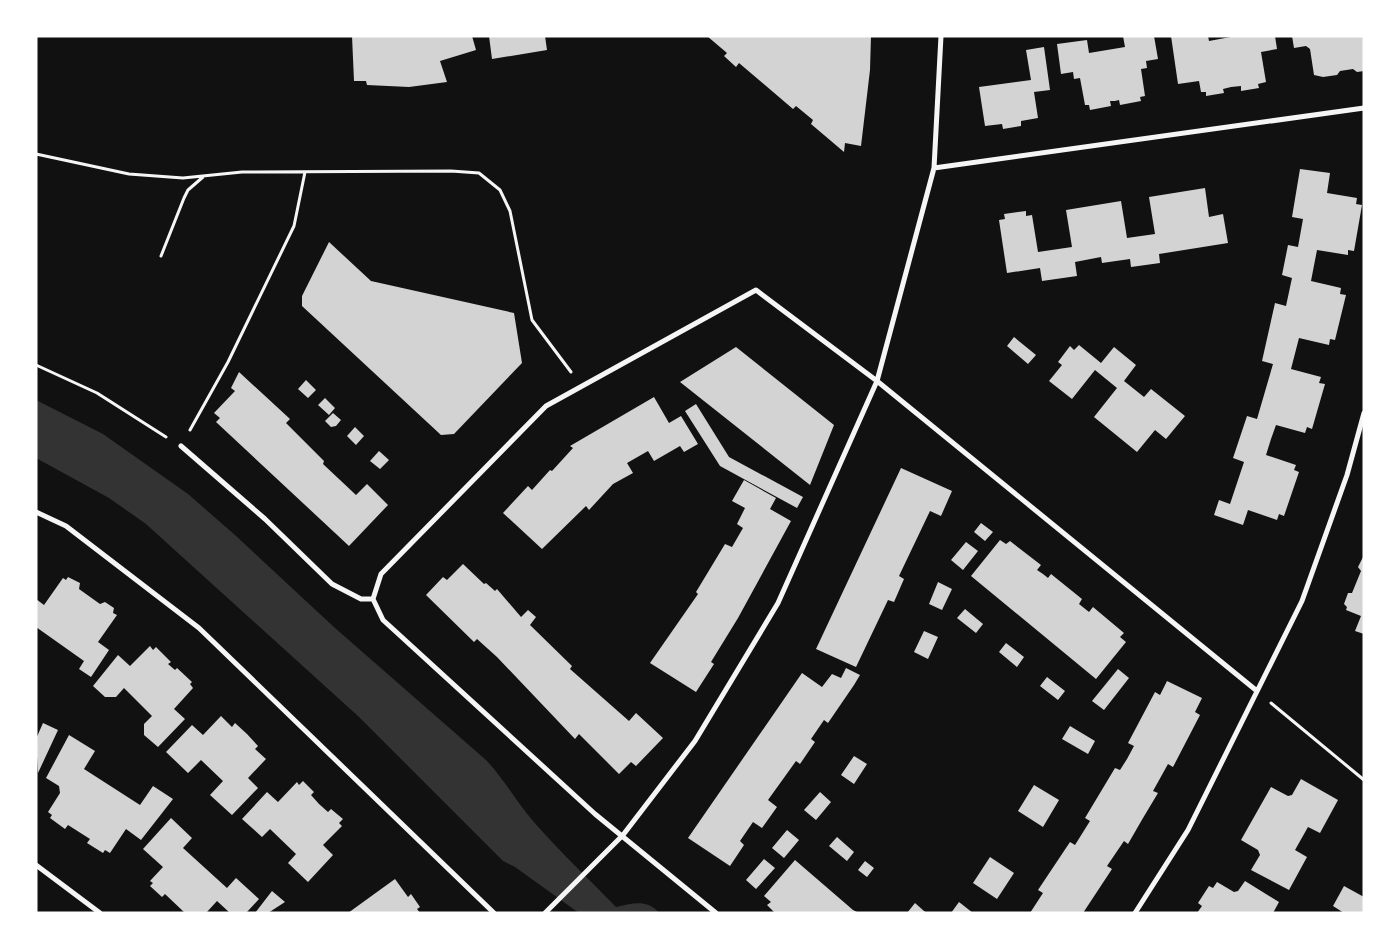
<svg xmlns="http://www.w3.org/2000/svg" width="1400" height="949" font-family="Manrope,sans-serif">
<rect width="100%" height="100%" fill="#111"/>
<path fill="#333" d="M36,400l67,34 85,60 47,41 100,93 151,132c18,19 30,41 47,61 26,30 55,57 83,86 16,-4 32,-8 43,6h-80l-64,-46 -12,-6 -144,-144 -213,-193 -37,-26 -73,-40z"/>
<path fill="#d3d3d3" d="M352,36h120l4,14 -36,11 7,21 -38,5 -42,-2 -1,-4h-12z
M489,36h56l2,14 -55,9z
M707,36h164l-1,34 -9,76 -16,-3 -1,9 -33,-28 2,-4 -17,-14 -3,3 -54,-46 -3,4 -12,-11 3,-3z
M1123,36h31l4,23 -12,2 1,7 -6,1 4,27 -5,1 1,4 -21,4 -1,-5 -4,1h-5l1,5 -21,4 -1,-5h-4l-5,-27 -6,1 -1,-7 -12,2 -4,-30 30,-4 2,13 36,-6z
M1171,36h37l1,5 27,-5h39l2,13 -16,3 5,30 -8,2 1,4 -18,3v-5l-10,1 -8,2 1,4 -18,3v-4h-5l-2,-11 -21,3z
M1292,36h72v35l-7,1 -4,-3 -13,2 -3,4 -14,2 -9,-2 -4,-26 -4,-3 -12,2z
M1044,47l6,43 -16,2 4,26 -17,3v5l-18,3 -1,-5 -17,2 -6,-39 52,-7 -5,-30z
M1300,169l30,4 -3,20 30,5 -1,6 6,1 -8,46 -6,-1v5l-31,-5 -6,31 30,7 -1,6 6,1 -11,45 -5,-1 -1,6 -30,-7 -8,31 30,8 -2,6 6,1 -13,45 -5,-2 -2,6 -29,-8 -5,14 -5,16 30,10 -2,5 5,2 -15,44 -5,-2 -2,6 -29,-10 -5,15 -29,-10 5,-15 11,4 14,-42 -11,-4 14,-42 10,3 16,-55 -11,-3 13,-58 11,3 6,-28 -10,-3 6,-30 10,2 5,-28 -11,-2z
M1205,188l4,29 14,-3 5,29 -69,11 1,9 -29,4 -1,-8 -28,4 -1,-6 -26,5 2,14 -35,5 -2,-13 -33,5 -8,-53 6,-1 -1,-5 22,-3v5l6,-1 6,37 34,-5 -6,-37 55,-9 6,37 28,-4 -6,-37z
M329,242l42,39 143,32 8,50 -68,71 -13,1 -139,-129v-10z
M1014,337l22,18 -8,9 -21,-18z
M1079,345l22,18 13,-16 22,18 -12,16 20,16 7,-8 34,27 -19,23 -11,-9 -18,22 -43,-35 23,-29 -22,-18 -23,29 -23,-18 13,-16 -4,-3 12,-16 4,4z
M736,347l98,78 -24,60 -130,-103z
M239,372l51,47 -4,4 38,38 -1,3 33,31 11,-11 21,21 -39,41 -133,-124 4,-4 -6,-5 21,-22 -4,-3z
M306,380l10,10 -8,8 -10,-9z
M654,397l15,26 12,-7 17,28 -14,8 -4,-6 -26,15 -6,-10 -21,12 6,10 -20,11 -24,26 -3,-4 -44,43 -39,-36 25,-27 4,4 18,-20 2,1 21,-23 -3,-2z
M325,398l10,10 -6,7 -11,-10z
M696,404l33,53 74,40 -6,11 -77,-42 -35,-55z
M333,413l8,7 -5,6 -5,1 -6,-6z
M355,427l9,9 -8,9 -9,-9z
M379,451l10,9 -9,9 -10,-8z
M901,468l51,23 -11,25 -11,-5 -31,65 5,3 -10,23 -6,-2 -32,67 -40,-18z
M744,480l32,18 -6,11 21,12 -53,97 -27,44 3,2 -18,28 -46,-29 48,-69 -2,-2 29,-48 7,3 11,-19 -6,-4 8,-16 -13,-7z
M981,523l12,9 -8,9 -11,-9z
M1000,540l6,4 4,-3 31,24 -4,5 6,4 5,4 3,-4 31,25 -3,5 10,8 4,-5 31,26 -4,4 6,5 -30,37 -125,-103z
M966,542l12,9 -15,19 -12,-10z
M1364,555v79l-9,-3 6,-15 -15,-6 1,-3 -3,-3 4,-11h4l9,-22 -3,-4z
M463,564l21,20 2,-1 9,8 2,-2 24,28 7,-7 8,7 -6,8 42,41 -2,3 59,52 7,-8 27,25 -27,28 -5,-4 -12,12 -40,-40 -4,5 -78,-82 -20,-18 -3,3 -48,-47 17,-18 4,3z
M68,577l12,6 -1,6 21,15 5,-2 9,6 -1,5 4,2 -19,27 11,8 -18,27 -12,-8 5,-8 -48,-34v-28l8,6 19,-27 3,2z
M938,582l14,7 -10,21 -13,-6z
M965,609l18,15 -7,9 -19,-15z
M924,631l14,6 -10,22 -14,-7z
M1006,643l18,14 -7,10 -18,-15z
M150,646l3,4 3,-3 15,15 -3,2 7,6 2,-2 15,14 -2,2 3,4 -19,21 11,10 -27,28 -14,-12v-11l8,-8 -28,-28 -8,9h-11l-12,-11 25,-31 12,11z
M846,668l14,7 -6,10 -26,38 -4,-3 -13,19 4,3 -15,22 -4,-3 -28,39 9,7 -15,21 -9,-6 -13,19 4,4 -14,21 -42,-28 114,-165 20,14 10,-13 9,4z
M1118,669l11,9 -25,32 -12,-9z
M1047,677l18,14 -7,9 -18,-14z
M1167,681l35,17 -7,14 5,3 -27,52 -5,-3 -15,27 5,2 -15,25 -15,26 -4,-3 -17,25 5,3 -29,44h-53l13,-20 -5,-3 32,-48 5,3 15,-24 -5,-3 30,-50 5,2 7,-11 7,-13 -6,-3 27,-51 5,3z
M221,716l11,11 3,-4 12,11 11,12 -3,3 11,10 -18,19 10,10 -26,27 -22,-20 13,-14 -22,-21 -13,13 -22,-21 26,-27 11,10z
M43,723l15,7 -20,43 -2,-34z
M1070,726l25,15 -7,13 -26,-15z
M69,735l26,16 -11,18 56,36 13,-19 20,13 -32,41 -15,-11 -16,24 -5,-3 -2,3 -16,-10 3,-4 -22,-14 -3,4 -15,-11 2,-3 -4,-3 12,-19 -1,-7 -13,-8z
M854,756l13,8 -13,20 -13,-9z
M1301,779l37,21 -18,33 -12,-6 -13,23 12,7 -18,33 -38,-20 9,-15 -2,-5 -17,-10 30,-53 17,9 4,-1z
M303,781l11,11 -3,3 8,9 9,8 3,-3 12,10 -4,4 3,3 -19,19 10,10 -25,27 -20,-19 8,-9 -26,-25 -8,8 -20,-18 25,-27 11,10 19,-20 2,3z
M1034,785l25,15 -16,27 -25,-16z
M820,792l11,10 -15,18 -12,-10z
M171,818l21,20 -9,10 44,40 9,-10 23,21 -13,14h-16l-13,-12 -11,12h-21l-20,-19 -3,3 -12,-11 3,-3 -3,-2 13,-14 -20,-18z
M787,830l12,10 -15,18 -12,-10z
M837,837l17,15 -7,9 -18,-15z
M990,857l24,16 -17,26 -24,-16z
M764,859l11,9 -19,21 -10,-9z
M795,860l58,50 6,3h-84l-8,-8 4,-3 -7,-6z
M865,861l9,7 -7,9 -9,-7z
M395,879l13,18 3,-3 9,13 -3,2 3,4h-72z
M1245,881l34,21 -6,11h-76l5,-7 -4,-3 11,-17 4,2 4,-6 17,10 4,-1z
M1344,886l20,11v16h-20l-11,-7z
M272,891l13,11 -17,11h-13z
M959,902l14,11h-22z
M915,903l9,8 3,2h-20z"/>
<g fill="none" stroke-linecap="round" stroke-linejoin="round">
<path stroke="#f5f5f5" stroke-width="3" d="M36,154l93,20 54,4 59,-6 209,-1 28,2 21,17 10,21 22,109 39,52
M161,256l23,-58 4,-8 15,-13
M36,365l61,28 69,44
M190,430l38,-68 66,-136 11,-54
M1271,703l93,77"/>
<path stroke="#f5f5f5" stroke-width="5" d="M934,168l430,-60
M181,446l84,73 67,65 29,15h12
M36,512l30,14 133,102 295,285
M36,865l64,48
M545,913l78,-78 72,-94 83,-138 99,-222 57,-213 7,-132
M716,913l-121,-99 -201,-184 -11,-10 -10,-21 8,-25 165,-168 210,-116 121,91 380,310
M1135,913l53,-83 114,-229 45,-126 17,-62"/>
</g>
<rect width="1400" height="949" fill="none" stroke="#ffffff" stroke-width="75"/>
</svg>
